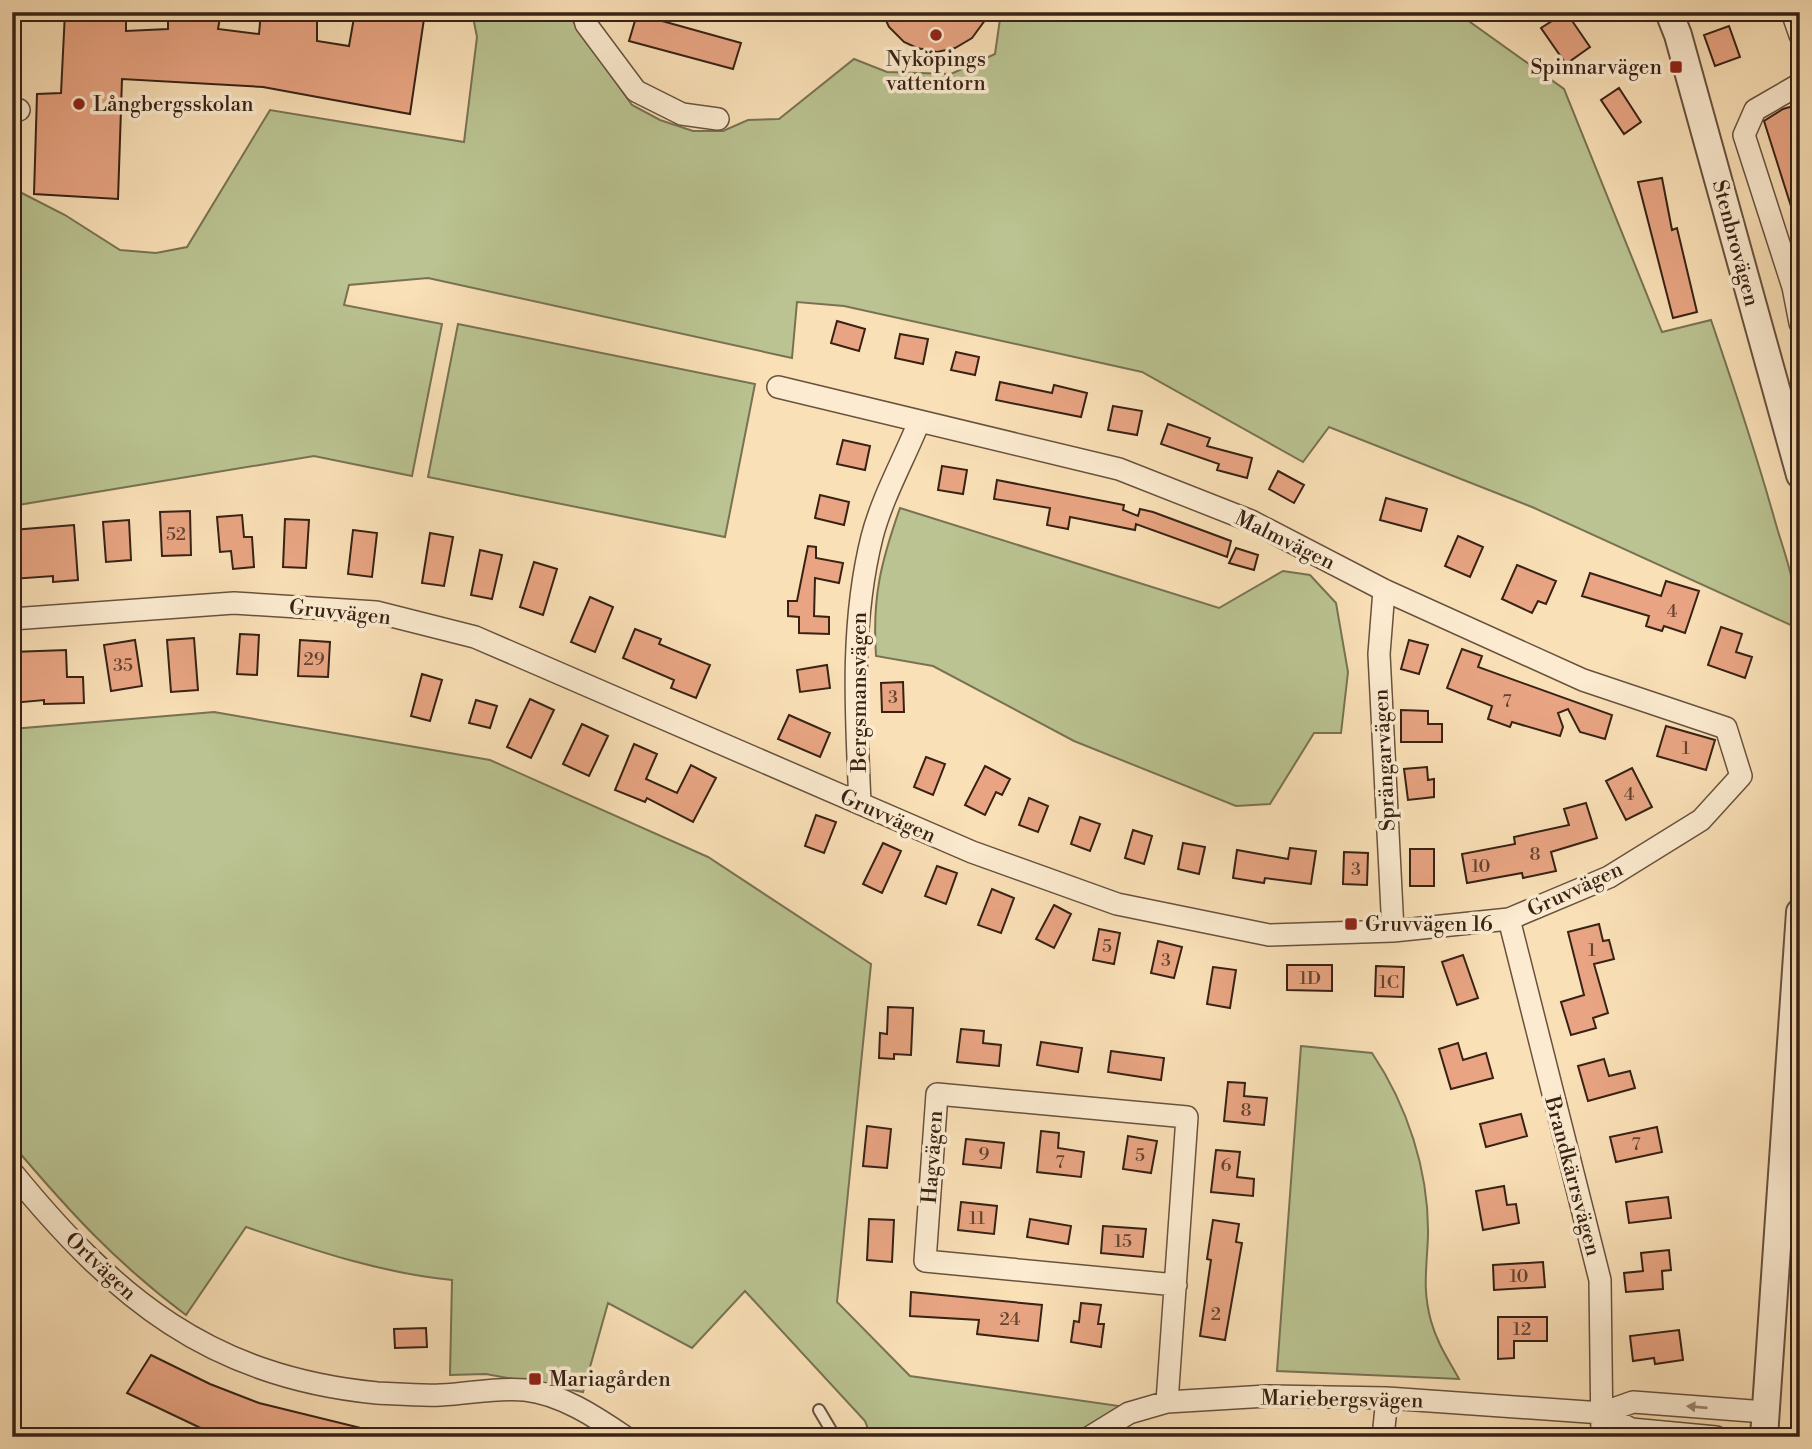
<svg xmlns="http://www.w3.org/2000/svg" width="1812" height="1449" font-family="'Libre Bodoni',serif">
<rect width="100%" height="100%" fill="#fae0b7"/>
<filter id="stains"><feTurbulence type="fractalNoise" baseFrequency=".00286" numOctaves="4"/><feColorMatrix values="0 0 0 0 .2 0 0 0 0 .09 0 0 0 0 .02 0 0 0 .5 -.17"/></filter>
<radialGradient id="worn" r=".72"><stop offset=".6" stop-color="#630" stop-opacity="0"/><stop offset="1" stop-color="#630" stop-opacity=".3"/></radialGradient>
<path fill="#bac391" stroke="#787253" stroke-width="2" d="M472,12h99l1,8 60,85 28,15 33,11h30l25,-11 31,-1 75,-60 33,13 64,2 44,-20 6,-42h455l108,77 98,243 49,-12c23,67 45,133 64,201 9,32 26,73 20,106l-263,-120 -203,-80 -26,35 -161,-90 -298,-66 -47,-4 -5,56 -364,-80 -79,7 -5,20 98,19 -30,152 -98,-20 -302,50v-318l53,27 55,35 36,3 31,-6 83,-137 194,32 13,-105z
M458,324l297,60 -30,153 -297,-60z
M900,508l319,100 64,-37 27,4 26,28 12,69 -7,61h-27l-44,71 -34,2 -162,-65 -141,-75 -57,-10c-4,-59 5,-94 24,-148z
M214,712l276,48 218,97 163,107 -34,338 73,74 216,31 -49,30h-206l-6,-16 -120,-130 -53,57 -84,-45 -25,89 -97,-18 -36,1 2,-95c-72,-7 -138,-30 -206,-53l-60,88c-70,-52 -118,-105 -174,-171v-415z
M1301,1046l71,7c35,52 57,118 56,182 -1,32 -6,54 3,86 6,22 17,38 28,58l-182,-8z"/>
<path fill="#e9a583" stroke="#372215" stroke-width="2" d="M65,12h61v19l42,-2v-17h53l-3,17 41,5 2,-22h56v29l32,5 6,-34h70l-15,102 -147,-27 -141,-8 -4,120 -84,-5 3,-100 24,-1z
M882,12h109l-19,26 -17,10 -18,4 -20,-4 -13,-6 -15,-15z
M1566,12l24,35 -24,17 -25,-36z
M637,14l104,29 -8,26 -104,-28z
M1729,26l11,31 -25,9 -11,-31z
M1619,88l22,34 -17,12 -23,-34z
M1800,104v117l-4,1 -32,-101 19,-12z
M1662,178l10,52 5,-2 20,84 -24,6 -35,-136z
M837,321l28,8 -6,22 -28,-8z
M900,334l28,5 -5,25 -28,-6z
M956,352l23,5 -4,18 -24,-5z
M1000,382l52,11 2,-8 33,8 -6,24 -85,-17z
M1113,406l29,5 -5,24 -29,-5z
M1168,424l42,14 -3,8 45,12 -5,20 -30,-8 2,-6 -58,-20z
M843,440l27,6 -5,24 -28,-6z
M942,466l25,4 -4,24 -25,-4z
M1278,471l26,14 -10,18 -25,-14z
M997,480l127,25 -1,5 15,6 2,-7 13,3 78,29 -4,16 -91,-33 -1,6 -65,-13 -2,12 -21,-4 3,-17 -56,-9z
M820,495l29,7 -5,23 -29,-7z
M1386,498l41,11 -6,22 -41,-11z
M190,511l1,44 -29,1 -2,-44z
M242,515l2,22h8l2,30 -21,2 -2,-18 -11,1 -3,-35z
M285,519l24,1 -3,48 -23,-1z
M129,520l2,40 -25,2 -3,-40z
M74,525l4,55 -25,2v-6l-41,3v-49z
M353,530l24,3 -5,44 -24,-3z
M430,533l23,4 -9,49 -22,-3z
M1458,536l25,11 -13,30 -25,-11z
M808,546l8,1v11l27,5 -4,20 -24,-5 -1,38 15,1v17l-30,-1v-16l-11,-1v-15h9z
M1236,548l22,7 -4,15 -25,-7z
M480,550l22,5 -10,44 -21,-4z
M534,562l23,7 -14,46 -23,-8z
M1517,565l39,16 -10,23 -8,-3 -6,12 -30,-14z
M1590,573l71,23 5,-15 33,10 -14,42 -21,-7 -2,5 -16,-5 3,-10 -67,-20z
M590,597l23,10 -18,45 -24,-10z
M1721,627l21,7 -6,18 16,5 -7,21 -37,-13z
M635,629l26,10 -2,5 51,21 -14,33 -25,-10 3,-8 -51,-22z
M240,634l19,1 -2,40 -20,-1z
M194,638l4,52 -27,2 -4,-52z
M135,640l7,46 -31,5 -7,-46z
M300,640l30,2 -2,35 -30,-1z
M1409,640l19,5 -9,29 -18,-5z
M1462,649l20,7 -4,11 134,48 -7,24 -25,-7 -12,-23 -10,4 5,14 -3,9 -48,-14 -2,5 -22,-8 4,-13 -45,-18z
M66,650l1,27h16l1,26 -40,1v-4l-32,3v-51z
M827,665l3,23 -30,4 -3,-22z
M422,674l20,6 -12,41 -19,-5z
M903,682l1,30h-22l-1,-29z
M530,699l24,11 -23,48 -24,-11z
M476,700l21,6 -7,22 -21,-5z
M1401,710l27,1v13h14v18h-41z
M789,715l41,18 -10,24 -42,-18z
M582,724l26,12 -19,40 -26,-12z
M1666,726l49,14 -9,30 -49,-14z
M634,744l23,10 -11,25 31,14 14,-28 25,13 -23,44 -46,-24 -2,4 -30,-12z
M926,757l19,7 -12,31 -19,-8z
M985,766l25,13 -8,16 -6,-3 -11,23 -20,-10z
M1427,767l1,13 6,-1v18l-26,3 -4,-31z
M1632,768l20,39 -26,13 -20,-39z
M1029,798l19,8 -10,26 -19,-7z
M1586,803l11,35 -46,14 5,19 -33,7 -1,-5 -55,10 -5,-29 53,-10 -1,-7 55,-12 -5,-16z
M816,815l20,7 -12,31 -19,-7z
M1080,817l20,7 -10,27 -19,-7z
M1133,830l19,6 -8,28 -19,-6z
M883,843l18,8 -19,42 -19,-9z
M1183,843l22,4 -6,27 -21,-5z
M1290,848l26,3 -5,33 -46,-6 -1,5 -31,-5 4,-28 51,9z
M1410,849h24v37h-24z
M1344,852l24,1 -1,32 -24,-1z
M937,866l20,7 -11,31 -21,-8z
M992,889l22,9 -13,35 -23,-8z
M1054,905l17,9 -17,34 -18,-9z
M1599,924l4,17 6,-1 5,19 -20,5 14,49 -15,5 3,10 -25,7 -10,-33 23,-7 -16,-63z
M1099,929l21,4 -6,31 -21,-4z
M1158,941l24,6 -8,31 -23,-5z
M1463,955l15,43 -21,7 -15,-43z
M1287,965h45v26l-45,-1z
M1376,966l28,1 -1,30 -28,-1z
M1213,967l23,3 -6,38 -23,-4z
M888,1007l25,1 -2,47 -17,-1v5l-15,-1 1,-25 7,1z
M961,1029l23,2 -1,12 18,2 -2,21 -42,-4z
M1041,1042l41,6 -4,24 -41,-7z
M1458,1043l5,17 23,-7 7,25 -42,11 -12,-40z
M1111,1051l53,7 -3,22 -53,-8z
M1604,1059l5,17 21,-5 5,17 -47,13 -10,-35z
M1228,1082l17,1 -1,13 23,2 -3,27 -40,-4z
M1521,1114l6,22 -41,11 -6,-23z
M867,1126l24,3 -4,39 -24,-2z
M1657,1127l5,25 -46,10 -6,-25z
M1041,1131l18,2 -1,15 26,4 -3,25 -44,-5z
M1128,1136l29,5 -6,32 -28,-4z
M966,1139l38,4 -3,25 -38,-4z
M1216,1150l24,2 -3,25 17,2 -1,17 -42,-4z
M1504,1186l3,19 9,-1 3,19 -36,7 -7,-39z
M1668,1197l3,21 -42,5 -3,-21z
M961,1202l36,4 -3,28 -36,-4z
M869,1219l25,1 -2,42 -25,-2z
M1030,1219l41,7 -3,18 -41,-7z
M1213,1220l26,4 -3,18 6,1 -17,97 -25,-4 11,-76 -4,-1z
M1103,1226l43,3 -3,28 -42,-4z
M1669,1250l2,20 -9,1 1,18 -37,3 -2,-19 19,-2 -2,-18z
M1543,1262l2,25 -51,3 -1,-25z
M911,1292l131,13 -4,36 -61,-7 2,-14 -69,-4z
M1081,1303l20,2 -3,19h6l-3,23 -30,-5 3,-21 5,1z
M1498,1317h49v24h-33v17l-16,1z
M426,1328l1,19 -32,1 -1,-19z
M1679,1330l4,30 -28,4 -1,-6 -21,3 -3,-25z
M151,1355l59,29 49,19 110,27 -1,7h-145l-14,-5 -82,-39z"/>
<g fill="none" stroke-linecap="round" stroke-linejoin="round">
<defs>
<path id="service" d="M819,1410l16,27"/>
<path id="minor" d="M583,12l3,12 50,67 46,23 36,5
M1792,12l8,23
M1800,84l-45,26 -11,25 49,152 7,36
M12,109l7,1
M1384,590l-5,64 14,277
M12,619l222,-16 142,9 99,25 497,215 145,52 152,31 124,-4 116,-12 100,-42 92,-57 40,-44 -15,-48 -143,-48 -199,-90 -133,-69 -132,-52 -341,-82
M860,803c-4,-89 -10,-178 12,-266 10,-39 32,-78 47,-115
M1509,919l91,361 2,157
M12,1172c103,126 198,205 365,221 21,1 43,3 64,2 28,-1 56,-8 84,-5 36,4 71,27 100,47
M1167,1402l20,-285 -250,-23 -12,167 251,24
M1602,1413l31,-11 132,10
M1090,1437l39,-24 38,-11 100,-6 120,2 215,15 29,16 85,8
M1383,1437l4,-39"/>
<path id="tertiary" d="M1669,12l9,23 122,440
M1764,1437l36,-525"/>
</defs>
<use href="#service" stroke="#68523e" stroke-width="14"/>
<use href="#minor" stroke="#68523e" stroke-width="24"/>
<use href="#tertiary" stroke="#68523e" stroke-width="30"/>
<use href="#service" stroke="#fcebd0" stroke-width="10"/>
<use href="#minor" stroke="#fcebd0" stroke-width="21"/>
<use href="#tertiary" stroke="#fcebd0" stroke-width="26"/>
</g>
<defs><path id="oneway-solid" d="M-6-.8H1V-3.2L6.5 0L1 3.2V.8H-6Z" transform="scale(1.75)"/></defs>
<use fill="#9a8672" href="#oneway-solid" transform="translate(1697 1407) rotate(-175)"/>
<g fill="#8f2418" stroke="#fcebd0" stroke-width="2.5">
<circle cx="936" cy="35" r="7"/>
<rect x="1669" y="60" width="14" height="14" rx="3.5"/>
<circle cx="79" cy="104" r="7"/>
<rect x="1344" y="917" width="14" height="14" rx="3.5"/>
<rect x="528" y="1372" width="14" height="14" rx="3.5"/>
</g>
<g text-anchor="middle" stroke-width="7" stroke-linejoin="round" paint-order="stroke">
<g font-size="18" fill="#644330">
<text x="176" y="540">52</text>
<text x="1672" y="617">4</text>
<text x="314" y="665">29</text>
<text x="123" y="671">35</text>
<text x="893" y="703">3</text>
<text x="1507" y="707">7</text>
<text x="1686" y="754">1</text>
<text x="1629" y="800">4</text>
<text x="1535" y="860">8</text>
<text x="1481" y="872">10</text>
<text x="1356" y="875">3</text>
<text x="1107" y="952">5</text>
<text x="1592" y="956">1</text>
<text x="1166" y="966">3</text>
<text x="1310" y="984">1D</text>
<text x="1389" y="988">1C</text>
<text x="1246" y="1116">8</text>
<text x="1636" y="1150">7</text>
<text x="984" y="1160">9</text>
<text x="1140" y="1161">5</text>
<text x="1060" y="1168">7</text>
<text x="1226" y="1171">6</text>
<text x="977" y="1224">11</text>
<text x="1123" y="1247">15</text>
<text x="1519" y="1282">10</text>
<text x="1216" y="1320">2</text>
<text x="1010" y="1325">24</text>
<text x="1522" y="1335">12</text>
</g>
<g font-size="21" fill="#372215" stroke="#fcebd0" text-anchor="start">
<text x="936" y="66" text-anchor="middle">Nyköpings<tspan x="936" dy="24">vattentorn</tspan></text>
<text x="1662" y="74" text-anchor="end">Spinnarvägen</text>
<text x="93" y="111">Långbergsskolan</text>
<text x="1365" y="931">Gruvvägen 16</text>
<text x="549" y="1386">Mariagården</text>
</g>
<g font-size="21" fill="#372215" stroke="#fcebd0">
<text transform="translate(1736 243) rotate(75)" y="7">Stenbrovägen</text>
<text transform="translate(1285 540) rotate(26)" y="7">Malmvägen</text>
<text transform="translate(340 612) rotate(6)" y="7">Gruvvägen</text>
<text transform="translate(859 692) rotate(-90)" y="7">Bergsmansvägen</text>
<text transform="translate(1384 760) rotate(-93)" y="7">Sprängarvägen</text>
<text transform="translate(888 816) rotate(24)" y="7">Gruvvägen</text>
<text transform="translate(1575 889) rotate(-25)" y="7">Gruvvägen</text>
<text transform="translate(932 1157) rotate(-86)" y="7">Hagvägen</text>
<text transform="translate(1573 1176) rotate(75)" y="7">Brandkärrsvägen</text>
<text transform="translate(101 1266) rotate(43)" y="7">Ortvägen</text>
<text transform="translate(1342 1399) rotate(1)" y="7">Mariebergsvägen</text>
</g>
</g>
<rect width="1812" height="1449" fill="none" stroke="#fae0b7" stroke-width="42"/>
<rect x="14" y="14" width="1784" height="1421" fill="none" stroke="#372215" stroke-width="3.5"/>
<rect x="21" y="21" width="1770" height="1407" fill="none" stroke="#372215" stroke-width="2"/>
<rect width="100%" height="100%" filter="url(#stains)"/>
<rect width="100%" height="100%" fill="url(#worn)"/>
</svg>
